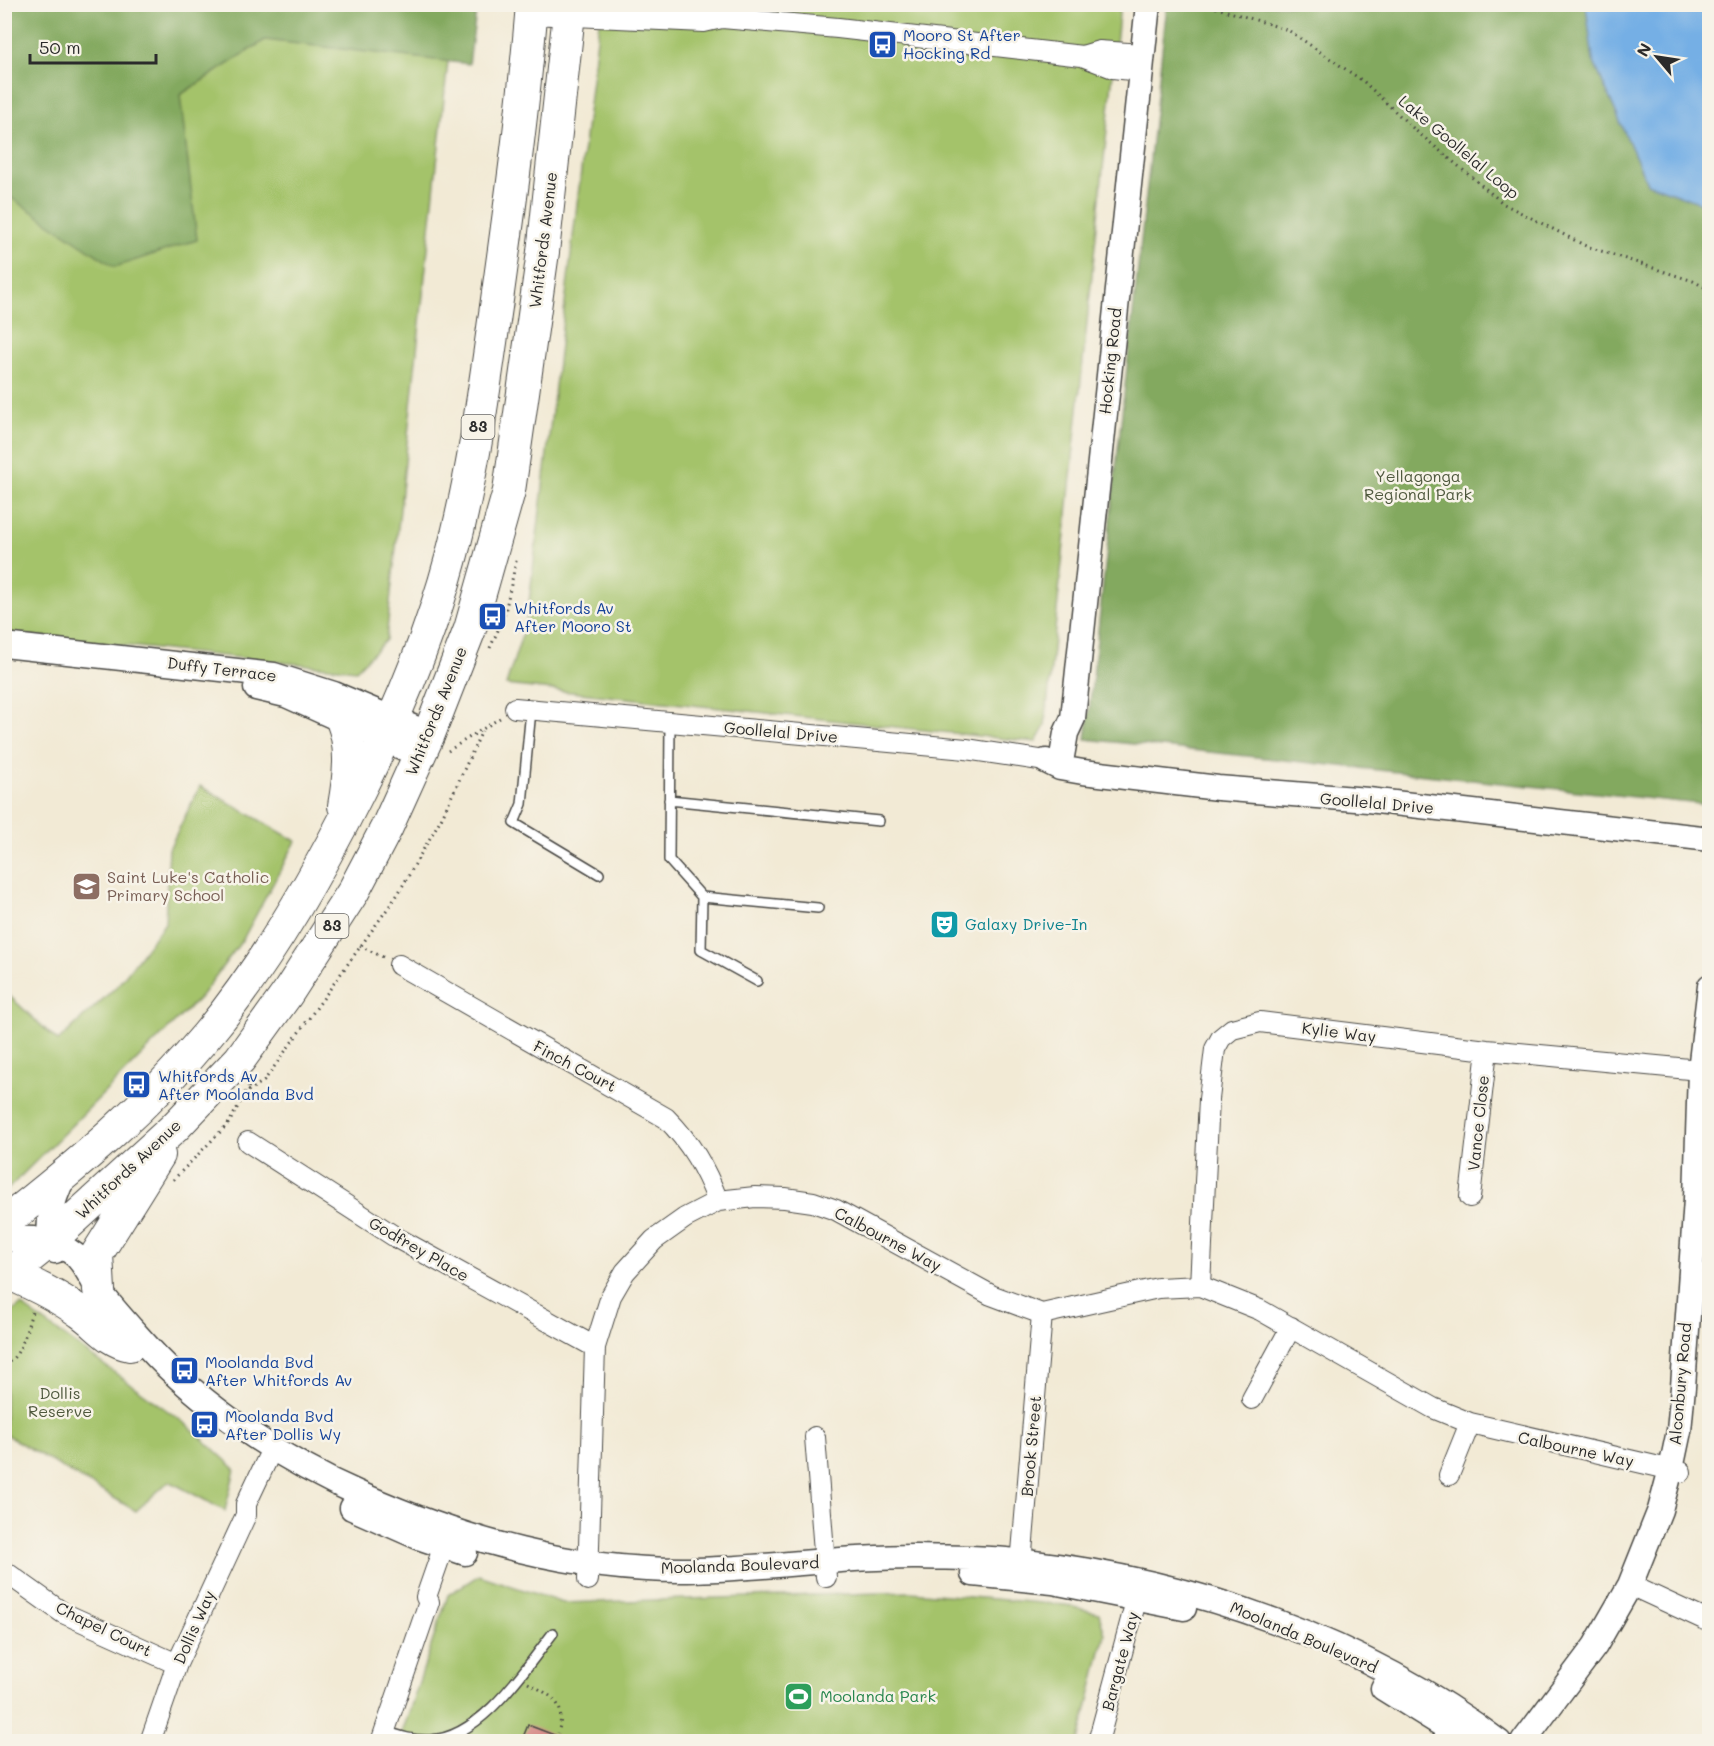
<svg xmlns="http://www.w3.org/2000/svg" width="1714" height="1746" font-family="Mali,sans-serif">
<rect width="100%" height="100%" fill="#f7f3e8"/>
<filter id="ink" filterUnits="userSpaceOnUse"><feTurbulence type="fractalNoise" baseFrequency=".0167" numOctaves="2"/><feDisplacementMap in="SourceGraphic" scale="12" xChannelSelector="R" yChannelSelector="G"/><feConvolveMatrix kernelMatrix="1 2 1 2 8 2 1 2 1" color-interpolation-filters="sRGB"/></filter>
<filter id="wash" filterUnits="userSpaceOnUse"><feTurbulence type="fractalNoise" baseFrequency=".008" numOctaves="4" result="noise"/><feDisplacementMap in="SourceGraphic" scale="24" xChannelSelector="R" yChannelSelector="G"/><feGaussianBlur stdDeviation="1.35" result="paint"/><feColorMatrix in="noise" values="0 0 0 0 0 0 0 0 0 0 0 0 0 0 0 0 0 1.4 0 .05"/><feComposite in="paint" operator="in"/></filter>
<g filter="url(#wash)">
<rect width="100%" height="100%" fill="#f2ead5"/>
<path fill="#a4c36b" stroke="#68774b" stroke-width="1.5" d="M5,5h449l-68,635 -30,30 -351,-37z
M601,5h519l-75,721 -9,16 -530,-57 21,-66z
M200,786l96,55 -53,98 -42,57 -196,196v-200l53,49 60,-56 47,-62 4,-74z
M21,1305l169,122 45,42 -10,42 -56,-30 -33,30 -131,-77v-117z
M479,1575l84,28 348,-11 155,13 33,8 6,22 -26,106 -680,1 49,-147z"/>
<path fill="#83a95f" stroke="#576a45" stroke-width="1.5" d="M5,4h472v1l-8,59 -204,-24 -85,55 17,145 -82,27 -105,-70 -5,51z
M1167,5h419l7,55 54,123 62,23v599l-623,-66z"/>
<path fill="#74afe5" stroke="#506d88" stroke-width="1.5" d="M1586,5h123v201l-62,-23 -54,-123z"/>
<g id="blocks">
<path fill="#d78f8b" d="M528,1725l34,13 -1,4h-40z"/>
</g>
</g>
<g filter="url(#ink)">
<use href="#blocks" fill-opacity="0" stroke="#494844" stroke-width="1.5"/>
<g fill="none" stroke-linecap="round" stroke-linejoin="round">
<defs>
<path id="service" d="M531,710l-9,94 -8,19 85,51
M670,722l-1,138 33,37 116,11
M669,800l210,21
M702,897l-1,53 56,31
M384,1731c15,5 30,10 46,9 51,-2 95,-71 123,-107"/>
<path id="minor" d="M682,4l28,5 12,9
M531,14l173,8 18,-4 116,10 244,28 31,12 27,3
M1082,56l17,-5 43,3
M515,708l451,41 80,12
M399,965l267,153c25,25 39,50 52,83
M248,1142l149,96 198,109
M1470,1197l17,-147
M1200,1286l9,-187 6,-50 6,-11 11,-9 28,-7 227,28 223,21
M1252,1399l39,-72
M815,1437l11,140
M1449,1475l21,-52
M4,1571l59,42 114,51
M1020,1576l22,-262
M588,1580l7,-233 16,-51 14,-24 29,-32 31,-22 33,-17 37,-4 30,1 28,4 23,8 155,85 51,19 116,-26 42,-2 60,24 173,98 37,15 211,49
M1630,1585l80,37
M150,1742l27,-78 69,-149v-11l26,-55
M381,1742l48,-140 -3,-5 23,-66
M1098,1742l42,-156"/>
<path id="tertiary" d="M4,645l270,30 60,19 95,40
M256,688l30,7 133,60
M1046,761l14,7 23,4 135,16 150,12 342,39
M1060,768l6,-35 7,-15 75,-714
M4,1240c26,-3 50,-2 71,15 9,8 16,23 23,34 15,20 32,38 48,56 57,63 138,116 216,150 104,46 211,76 326,75 77,-1 154,-14 231,-13 35,1 72,0 107,5 167,19 338,78 473,180
M55,1251c-12,-24 -2,-52 9,-75
M352,1508l66,29 47,16
M973,1574l80,8 131,26
M1383,1688l87,54
M1523,1742l72,-96 35,-61 30,-75 11,-41 8,-38 4,-44 13,-188 4,-129 10,-84"/>
<path id="primary" d="M342,720c11,27 7,57 2,86
M4,1223c73,-57 144,-117 203,-188 60,-72 108,-156 150,-240 38,-76 72,-154 94,-237 22,-82 33,-167 45,-251 14,-100 28,-202 36,-303
M10,1274c25,11 48,22 70,38 18,12 28,29 50,33
M4,1278l46,-37 124,-113 66,-69 47,-65 66,-102 34,-65 42,-93 41,-105 39,-138 34,-239 27,-248
M99,1290l-2,-36 62,-99"/>
</defs>
<use href="#service" stroke="#494844" stroke-width="12"/>
<use href="#minor" stroke="#494844" stroke-width="22"/>
<use href="#tertiary" stroke="#494844" stroke-width="27"/>
<use href="#primary" stroke="#494844" stroke-width="34"/>
<path stroke="#494844" stroke-width="3" stroke-dasharray="1.5 4.5" stroke-linecap="butt" d="M1204,4l84,26 75,51 52,49 89,74 82,42 107,35 17,9
M490,648l14,-31 13,-60
M448,751l52,-33
M360,946l23,11
M248,1091l16,-10 134,-187 44,-77 40,-86
M173,1180l56,-57 20,-37
M4,1365c20,-10 22,-37 29,-56
M528,1683c24,13 39,19 30,50"/>
<use href="#service" stroke="#fff" stroke-width="9"/>
<use href="#minor" stroke="#fff" stroke-width="20"/>
<use href="#tertiary" stroke="#fff" stroke-width="24"/>
<use href="#primary" stroke="#fff" stroke-width="32"/>
</g>
</g>
<defs>
<symbol id="bus-square" viewBox="-11 -11 22 22"><rect x="-9" y="-9" width="18" height="18" rx="4" fill="#1a4fb4" stroke="#f7f3e8"/><path d="M-5-6H5V4H4V6H2V4H-2V6H-4V4H-5ZM-3.5-4V0h7V-4ZM-3.5 1.2v1.5H-2V1.2ZM2 1.2v1.5H3.5V1.2Z" fill="#fff"/></symbol>
<symbol id="school-square" viewBox="-11 -11 22 22"><rect x="-9" y="-9" width="18" height="18" rx="4" fill="#8d6e63" stroke="#f7f3e8"/><path d="M0-5L7-2L0 1L-7-2ZM-4 1L0 2.5L4 1V4Q0 6-4 4Z" fill="#fff"/></symbol>
<symbol id="theatre-square" viewBox="-11 -11 22 22"><rect x="-9" y="-9" width="18" height="18" rx="4" fill="#0f9aa8" stroke="#f7f3e8"/><path d="M-5-5.5Q0-4 5-5.5V0Q5 5 0 6Q-5 5-5 0ZM-3.3-2.5H-1v1.5H-3.3ZM1-2.5H3.3v1.5H1ZM-2.8 1Q0 5.5 2.8 1Z" fill="#fff"/></symbol>
<symbol id="stadium-square" viewBox="-11 -11 22 22"><rect x="-9" y="-9" width="18" height="18" rx="4" fill="#2e9e5b" stroke="#f7f3e8"/><path d="M0-5a6.5 5 0 1 0 0 10a6.5 5 0 1 0 0-10ZM-3.5-1.8h7v3.6h-7Z" fill="#fff"/></symbol>
</defs>
<g fill-rule="evenodd">
<use href="#bus-square" x="866" y="28" width="33" height="33"/>
<use href="#bus-square" x="476" y="600" width="33" height="33"/>
<use href="#school-square" x="70" y="870" width="33" height="33"/>
<use href="#theatre-square" x="928" y="908" width="33" height="33"/>
<use href="#bus-square" x="120" y="1068" width="33" height="33"/>
<use href="#bus-square" x="168" y="1354" width="33" height="33"/>
<use href="#bus-square" x="188" y="1408" width="33" height="33"/>
<use href="#stadium-square" x="782" y="1680" width="33" height="33"/>
</g>
<g text-anchor="middle" stroke-width="5" stroke-linejoin="round" paint-order="stroke">
<g fill="#f7f3e8" stroke="#686764" stroke-width="1.5">
<rect x="461.5" y="415" width="33" height="24" rx="4.5"/>
<rect x="315.5" y="914" width="33" height="24" rx="4.5"/>
</g>
<g font-size="15" font-weight="bold" fill="#2b2b2b">
<text x="478" y="432">83</text>
<text x="332" y="931">83</text>
</g>
<g font-size="16" fill="#164399" stroke="#f7f3e8" text-anchor="start">
<text x="903" y="41">Mooro St After<tspan x="903" dy="18">Hocking Rd</tspan></text>
<text x="514" y="614">Whitfords Av<tspan x="514" dy="18">After Mooro St</tspan></text>
<text x="158" y="1082">Whitfords Av<tspan x="158" dy="18">After Moolanda Bvd</tspan></text>
<text x="205" y="1368">Moolanda Bvd<tspan x="205" dy="18">After Whitfords Av</tspan></text>
<text x="225" y="1422">Moolanda Bvd<tspan x="225" dy="18">After Dollis Wy</tspan></text>
</g>
<g font-size="16" fill="#2b2b2b" stroke="#f7f3e8">
<text transform="translate(1459 147) rotate(40)" y="6">Lake Goollelal Loop</text>
<text transform="translate(543 240) rotate(-83)" y="6">Whitfords Avenue</text>
<text transform="translate(1110 361) rotate(-84)" y="6">Hocking Road</text>
<text transform="translate(222 669) rotate(7)" y="6">Duffy Terrace</text>
<text transform="translate(436 711) rotate(-68)" y="6">Whitfords Avenue</text>
<text transform="translate(781 732) rotate(5)" y="6">Goollelal Drive</text>
<text transform="translate(1377 803) rotate(5)" y="6">Goollelal Drive</text>
<text transform="translate(1339 1032) rotate(7)" y="6">Kylie Way</text>
<text transform="translate(575 1066) rotate(28)" y="6">Finch Court</text>
<text transform="translate(1478 1123) rotate(-84)" y="6">Vance Close</text>
<text transform="translate(128 1169) rotate(-43)" y="6">Whitfords Avenue</text>
<text transform="translate(888 1239) rotate(28)" y="6">Calbourne Way</text>
<text transform="translate(419 1249) rotate(30)" y="6">Godfrey Place</text>
<text transform="translate(1680 1384) rotate(-85)" y="6">Alconbury Road</text>
<text transform="translate(1031 1446) rotate(-85)" y="6">Brook Street</text>
<text transform="translate(1576 1449) rotate(12)" y="6">Calbourne Way</text>
<text transform="translate(740 1565) rotate(-2)" y="6">Moolanda Boulevard</text>
<text transform="translate(194 1627) rotate(-66)" y="6">Dollis Way</text>
<text transform="translate(104 1629) rotate(26)" y="6">Chapel Court</text>
<text transform="translate(1304 1637) rotate(23)" y="6">Moolanda Boulevard</text>
<text transform="translate(1120 1661) rotate(-75)" y="6">Bargate Way</text>
</g>
<g font-size="16" fill="#4f593e" stroke="#f7f3e8">
<text x="1418" y="482">Yellagonga<tspan x="1418" dy="18">Regional Park</tspan></text>
<text x="60" y="1399">Dollis<tspan x="60" dy="18">Reserve</tspan></text>
</g>
<g font-size="16" fill="#785e54" stroke="#f7f3e8" text-anchor="start">
<text x="107" y="883">Saint Luke's Catholic<tspan x="107" dy="18">Primary School</tspan></text>
</g>
<g font-size="16" fill="#0d838f" stroke="#f7f3e8" text-anchor="start">
<text x="965" y="930">Galaxy Drive-In</text>
</g>
<g font-size="16" fill="#27864d" stroke="#f7f3e8" text-anchor="start">
<text x="820" y="1702">Moolanda Park</text>
</g>
</g>
<rect width="1714" height="1746" fill="none" stroke="#f7f3e8" stroke-width="24"/>
<g transform="translate(1657 57) rotate(299)" stroke="#f7f3e8" stroke-width="4.5" paint-order="stroke">
<path d="M0-4.5L10 22L0 15L-10 22Z" fill="#2b2b2b"/>
<text y="-9" font-size="16" font-weight="bold" text-anchor="middle" fill="#2b2b2b">N</text>
</g>
<path d="M30 54v9h126v-9" fill="none" stroke="#2b2b2b" stroke-width="3"/>
<text x="39" y="54" font-size="18" fill="#2b2b2b" stroke="#f7f3e8" stroke-width="4.5" paint-order="stroke">50 m</text>
</svg>
